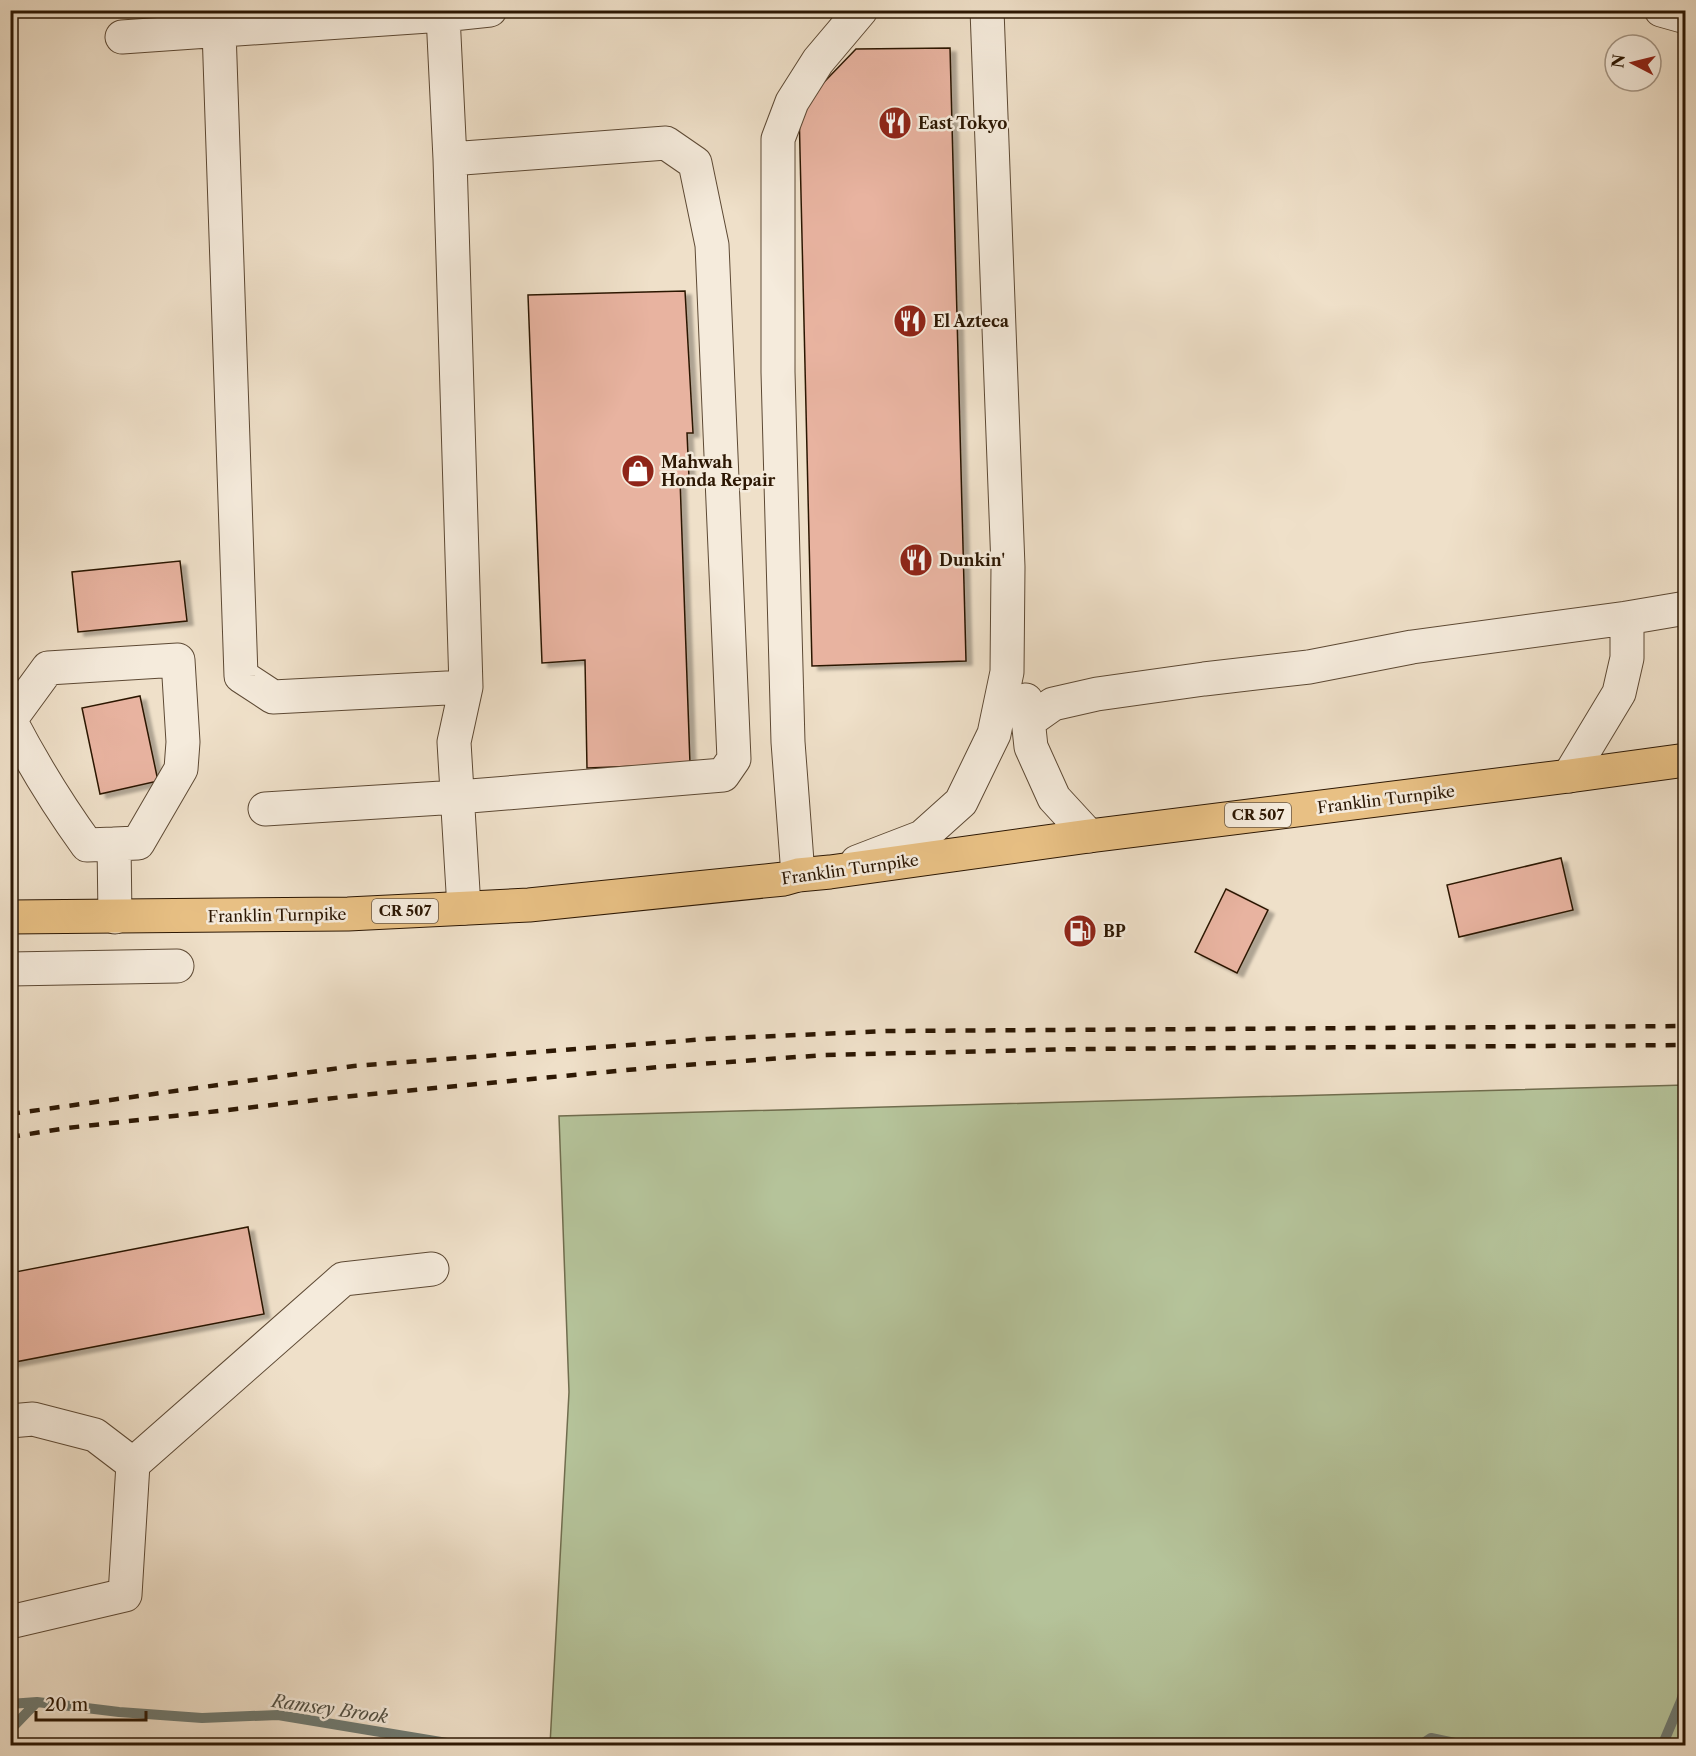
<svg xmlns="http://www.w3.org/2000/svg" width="1696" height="1756" font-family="'Libre Caslon Text',serif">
<defs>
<filter id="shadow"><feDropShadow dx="6" dy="4" stdDeviation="1.5" flood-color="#0004"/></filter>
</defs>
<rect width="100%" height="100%" fill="#efe0c9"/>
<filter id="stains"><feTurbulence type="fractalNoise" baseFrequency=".00333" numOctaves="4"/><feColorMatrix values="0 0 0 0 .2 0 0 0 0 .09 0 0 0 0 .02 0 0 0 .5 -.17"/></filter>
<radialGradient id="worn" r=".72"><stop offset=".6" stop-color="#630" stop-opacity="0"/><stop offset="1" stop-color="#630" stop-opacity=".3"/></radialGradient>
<path fill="#b5c39a" stroke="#706d4e" stroke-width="1.5" d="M1685,1085v660h-1135l19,-353 -10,-276z"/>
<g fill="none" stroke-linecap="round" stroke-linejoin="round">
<path stroke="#6f7a72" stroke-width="10" d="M10,1704l27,-2 82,10 83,6 76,-3 187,31
M10,1730l27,-28
M1419,1746l12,-8 38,8
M1662,1746l19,-45 5,-18"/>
</g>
<path fill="#e8b3a0" stroke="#2c1703" stroke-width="1.5" filter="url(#shadow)" d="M950,48l16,613 -154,5 -13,-558 57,-59z
M685,291l8,142h-6l2,45 -9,1 10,285 -103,4 -2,-108 -43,3 -14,-368z
M180,561l7,60 -109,11 -6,-60z
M140,696l18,85 -58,13 -18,-86z
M1561,858l12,52 -114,27 -12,-52z
M1226,889l42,21 -31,63 -42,-21z
M248,1227l16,87 -254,49v-90z"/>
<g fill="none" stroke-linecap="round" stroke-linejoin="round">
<defs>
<path id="minor" d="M1661,10l25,7
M443,15l47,-5
M219,30l22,646 32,21 193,-10
M122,37l321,-22 7,144 16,528 -12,55 10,166
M1026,700l5,47 23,51 35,38
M1029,721l24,-17 44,-10 107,-15 105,-12 103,-20 215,-29 59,-10
M1569,776l50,-83 8,-35v-40
M265,809l193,-12 265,-22 11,-16 -22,-514 -17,-82 -29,-20 -216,16
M114,844l-27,1c-29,-40 -54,-81 -77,-125l38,-52 130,-8 5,82 -2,27 -43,74 -24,1 1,73
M857,862l65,-25 39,-35 33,-68 13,-62 1,-105 -21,-557
M798,875l-10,-133 -10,-370v-233l14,-37 26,-41 43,-51
M10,969l167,-3
M10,1421l23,-2 62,16 38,29
M10,1622l115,-27 8,-131 210,-185 89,-10"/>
<path id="major" d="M10,917l338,-3 181,-9 255,-26 14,-4 32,-3 259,-36 480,-60 117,-16"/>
</defs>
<use href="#minor" stroke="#5d4934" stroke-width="35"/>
<use href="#major" stroke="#2c1703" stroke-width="35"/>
<use href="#minor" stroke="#f5ebdc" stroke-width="33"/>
<use href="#major" stroke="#e8c084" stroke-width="33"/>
<path stroke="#2c1703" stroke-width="4.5" stroke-dasharray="10 10" stroke-linecap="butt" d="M10,1114l344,-48 353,-27 181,-8 798,-5
M10,1137l57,-9 294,-33 298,-28 166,-12 256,-6 605,-4"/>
</g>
<defs>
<symbol id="restaurant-disc" viewBox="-11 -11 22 22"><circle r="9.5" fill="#8f2418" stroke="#f5ebdc"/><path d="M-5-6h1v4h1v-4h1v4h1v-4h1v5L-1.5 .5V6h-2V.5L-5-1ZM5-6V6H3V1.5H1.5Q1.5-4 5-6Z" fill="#fff"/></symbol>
<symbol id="shop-disc" viewBox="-11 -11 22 22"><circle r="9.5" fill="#8f2418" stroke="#f5ebdc"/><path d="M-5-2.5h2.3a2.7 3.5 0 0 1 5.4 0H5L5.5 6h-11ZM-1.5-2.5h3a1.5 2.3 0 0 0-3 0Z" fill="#fff"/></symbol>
<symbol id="fuel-disc" viewBox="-11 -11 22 22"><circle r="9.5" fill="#8f2418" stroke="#f5ebdc"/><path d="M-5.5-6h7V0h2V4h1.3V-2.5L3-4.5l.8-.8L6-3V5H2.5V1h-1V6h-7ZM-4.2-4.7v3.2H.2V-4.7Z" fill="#fff"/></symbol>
</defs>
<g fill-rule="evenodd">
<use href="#restaurant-disc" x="876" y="104" width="38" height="38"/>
<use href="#restaurant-disc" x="891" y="302" width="38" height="38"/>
<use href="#shop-disc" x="619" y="452" width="38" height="38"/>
<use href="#restaurant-disc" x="897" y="541" width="38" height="38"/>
<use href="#fuel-disc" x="1061" y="912" width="38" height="38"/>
</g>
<g text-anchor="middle" stroke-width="5" stroke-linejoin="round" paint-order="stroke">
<g fill="#f5ebdc" stroke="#685744" stroke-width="1.5">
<rect x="1225" y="803" width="66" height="24" rx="4.5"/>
<rect x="372" y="899" width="66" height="24" rx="4.5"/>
</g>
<g font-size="15" font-weight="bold" fill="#2c1703">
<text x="1258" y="820">CR 507</text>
<text x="405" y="916">CR 507</text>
</g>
<g font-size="16" font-weight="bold" fill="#2c1703" stroke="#f5ebdc" text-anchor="start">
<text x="918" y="129">East Tokyo</text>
<text x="933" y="327">El Azteca</text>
<text x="661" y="468">Mahwah<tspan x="661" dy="18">Honda Repair</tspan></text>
<text x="939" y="566">Dunkin'</text>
<text x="1103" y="937">BP</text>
</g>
<g font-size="16" fill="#2c1703" stroke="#f5ebdc">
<text transform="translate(1386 799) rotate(-7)" y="6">Franklin Turnpike</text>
<text transform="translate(850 869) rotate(-8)" y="6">Franklin Turnpike</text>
<text transform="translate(277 915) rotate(-1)" y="6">Franklin Turnpike</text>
</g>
<g font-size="18" font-style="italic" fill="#535144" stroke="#f5ebdc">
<text transform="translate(330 1709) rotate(8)" y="6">Ramsey Brook</text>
</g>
</g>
<rect width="1696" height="1756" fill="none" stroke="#efe0c9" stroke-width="36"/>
<rect x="12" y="12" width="1672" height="1732" fill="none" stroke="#2c1703" stroke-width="3"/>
<rect x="18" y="18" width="1660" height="1720" fill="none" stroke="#2c1703" stroke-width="1.5"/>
<g transform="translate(1633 63) rotate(277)"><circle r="28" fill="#f5ebdc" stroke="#a59685" stroke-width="1.5"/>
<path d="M0-4.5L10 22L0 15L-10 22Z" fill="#8f2418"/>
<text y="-9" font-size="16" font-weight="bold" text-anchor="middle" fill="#2c1703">N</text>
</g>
<path d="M36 1711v9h110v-9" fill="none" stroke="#2c1703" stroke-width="3"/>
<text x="45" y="1711" font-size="18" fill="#2c1703" stroke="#f5ebdc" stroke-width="4.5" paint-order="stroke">20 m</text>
<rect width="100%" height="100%" filter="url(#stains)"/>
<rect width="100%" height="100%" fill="url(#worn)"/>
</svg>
